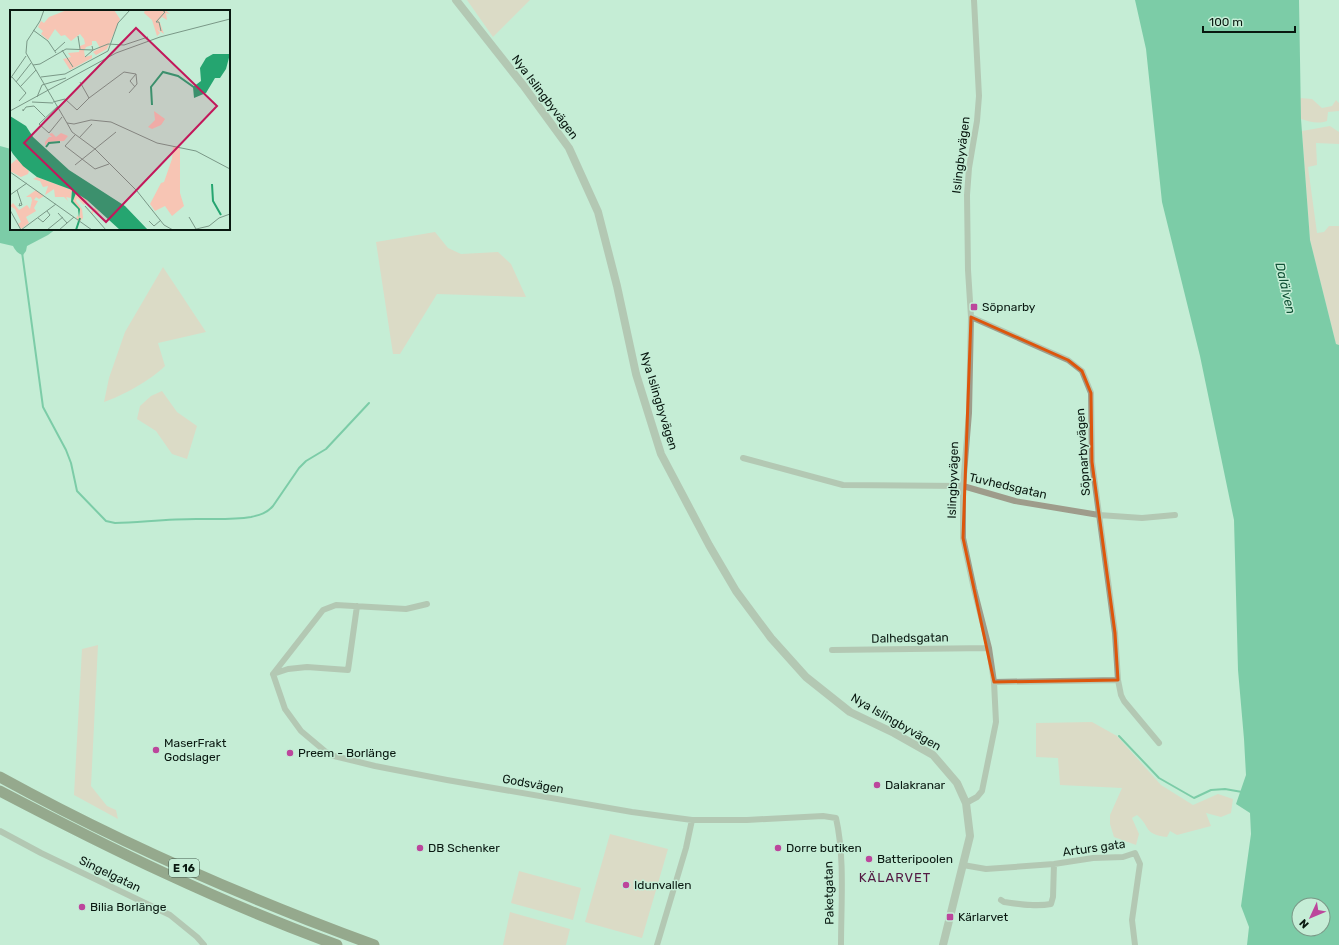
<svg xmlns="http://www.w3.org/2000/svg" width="1339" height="945" font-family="Rubik,sans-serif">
<rect width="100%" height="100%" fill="#c5edd6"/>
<path fill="#f7c5b4" d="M467,0h63l-37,37z
M1300,98l12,1 10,9 10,-2 4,-6 3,3v8l-11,1 -1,9c-9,3 -17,1 -26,-2z
M1330,126l9,6v12l-23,-1 1,22 -9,2 9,66 7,-1 5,-6h10v119l-3,-1 -26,-104 -8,-109z
M435,232l13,16 13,6 37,-2 13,12 15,33 -89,-3 -37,60h-7l-17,-112z
M163,267l43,65 -48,11 7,23c-14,14 -43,30 -61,36l5,-24 16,-46z
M162,391l15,21 20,14 -10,33 -15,-5 -16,-23 -19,-12 3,-13 11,-10z
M98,645l-7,141 16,20 9,4 2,9 -44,-24 8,-146z
M1092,722l25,14 44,49 32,20 25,-11 15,5 -2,14 -10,4 -15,-4 5,13 -34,9 -7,-4 -3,6c-24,-3 -16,-10 -30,-22l-5,3 7,16 -3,11 -22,-8 -4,-13v-9l12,-27 -62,-3 -2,-27 -22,-1v-34z
M610,834l58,15 -26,89 -57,-16z
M519,871l62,17 -8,32 -62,-17z
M510,912l60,17 -4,16h-63z"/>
<path fill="#25a570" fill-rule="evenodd" d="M1135,0h164l2,119 9,121 26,104 3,1v600h-92l2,-18 -8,-21 10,-72 -1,-21 -14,-9 10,-29 -2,-36 -6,-69 -4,-150 -34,-164 -38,-154 -16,-153zM1299,905h24v24h-24z
M0,146l11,3v80h45l-8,6 -21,11 -1,5 -3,4c-5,-1 -8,-5 -10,-9l-13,-3z"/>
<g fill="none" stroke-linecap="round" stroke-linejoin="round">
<path stroke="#25a570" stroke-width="2" d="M22,252l21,155 23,43 5,13 6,28 29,30 9,2c27,-1 54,-4 81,-4 18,0 37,1 55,-2 9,-2 16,-4 22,-11l26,-38 7,-7 20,-12 43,-46
M1119,736l40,42 35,20 17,-8 14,-1 17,3"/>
<path stroke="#9e9c8b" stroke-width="6" d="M971,317l97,43 14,11 9,22 1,69 23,171 3,47 -124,2
M743,458l100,27 120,1 52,15 84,14 43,3 33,-3
M832,650l157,-2
M273,674l12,35 16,22 25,21 8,4 41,10 72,14 185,32 60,8h55l76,-4 13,2c9,40 5,86 5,127
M273,674l50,-64 13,-5 70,4 21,-5
M273,674l15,-5 19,-2 41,3 9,-64
M1118,680l3,15 3,6 35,42
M966,803l11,-6 5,-6 14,-69 -2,-40 -5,-34 -15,-59 -11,-51v-52l6,-73 2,-96 -3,-47 -1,-75 2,-27 8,-47 2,-25 -5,-96
M0,831l41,22 129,62 27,22 7,8
M963,865l23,4 68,-5 39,-6 30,-1 12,-4 5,11 -8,56 3,25
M1001,900l3,2c15,2 32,5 47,2l2,-7 1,-33
M657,945l29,-97 6,-28"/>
<path stroke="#9e9c8b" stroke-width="8" d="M456,0l67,85 46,63 29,64 19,74 19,88 25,80 48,91 27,46 35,47 35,39 44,35 44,21 39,22 24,28 9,20 4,33 -27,109"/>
<path stroke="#5c5837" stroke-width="11" d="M0,777c120,66 246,121 374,168
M0,791c109,57 221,112 337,154"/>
</g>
<path d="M0 0H1339V945H0ZM971,317l97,43 14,11 9,22 1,69 23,171 3,47 -124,2 -31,-144z" fill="#c5edd6" fill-opacity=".55" fill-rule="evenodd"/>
<path fill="none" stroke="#dd560c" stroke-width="3" stroke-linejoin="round" d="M971,317l97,43 14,11 9,22 1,69 23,171 3,47 -124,2 -31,-144z"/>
<g fill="#bc469c" stroke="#c5edd6" stroke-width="1.5">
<rect x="970" y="303" width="8" height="8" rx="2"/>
<circle cx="156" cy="750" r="4"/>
<circle cx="290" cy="753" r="4"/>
<circle cx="877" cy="785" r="4"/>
<circle cx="420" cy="848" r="4"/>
<circle cx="778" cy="848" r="4"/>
<circle cx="869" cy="859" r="4"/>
<circle cx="626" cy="885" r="4"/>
<circle cx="82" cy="907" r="4"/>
<rect x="946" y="913" width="8" height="8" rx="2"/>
</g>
<g text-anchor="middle" stroke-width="3" stroke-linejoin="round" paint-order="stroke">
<rect fill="#c5edd6" stroke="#41584b" stroke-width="1" x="169" y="859" width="30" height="18" rx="3"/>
<g font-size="11" font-weight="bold" fill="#091810">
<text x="184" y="872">E 16</text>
</g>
<g font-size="12" fill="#091810" stroke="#c5edd6">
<text transform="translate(545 97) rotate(53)" y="4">Nya Islingbyvägen</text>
<text transform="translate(961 155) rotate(-83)" y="4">Islingbyvägen</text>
<text transform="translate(659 401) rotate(73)" y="4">Nya Islingbyvägen</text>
<text transform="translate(1083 452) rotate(-94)" y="4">Söpnarbyvägen</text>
<text transform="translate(953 480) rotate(-88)" y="4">Islingbyvägen</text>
<text transform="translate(1008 486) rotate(13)" y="4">Tuvhedsgatan</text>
<text transform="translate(910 638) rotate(-1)" y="4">Dalhedsgatan</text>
<text transform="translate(896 722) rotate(30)" y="4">Nya Islingbyvägen</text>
<text transform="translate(533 784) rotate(10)" y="4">Godsvägen</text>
<text transform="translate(1094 848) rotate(-8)" y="4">Arturs gata</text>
<text transform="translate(110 874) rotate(26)" y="4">Singelgatan</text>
<text transform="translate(829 893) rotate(-91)" y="4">Paketgatan</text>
</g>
<g font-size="12" fill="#091810" stroke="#c5edd6" text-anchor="start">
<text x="982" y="311">Söpnarby</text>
<text x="164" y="747">MaserFrakt<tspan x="164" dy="14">Godslager</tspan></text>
<text x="298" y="757">Preem - Borlänge</text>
<text x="885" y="789">Dalakranar</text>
<text x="428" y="852">DB Schenker</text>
<text x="786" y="852">Dorre butiken</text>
<text x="877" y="863">Batteripoolen</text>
<text x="634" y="889">Idunvallen</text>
<text x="90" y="911">Bilia Borlänge</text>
<text x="958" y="921">Kärlarvet</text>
</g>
<g font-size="13" font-style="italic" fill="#105135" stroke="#c5edd6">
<text transform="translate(1286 288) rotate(77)" y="5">Dalälven</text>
</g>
<g font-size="13" letter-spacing="1" fill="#531a43" stroke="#c5edd6">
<text x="895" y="882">KÄLARVET</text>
</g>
</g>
<g transform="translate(10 10)">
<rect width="220" height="220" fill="#c5edd6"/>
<path d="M57,0h47l6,9 -13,30 -11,6 -3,-3 7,-4 -4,-7h-4v4l-6,2 -2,4 1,6 7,-2v3l-22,12 -7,-11 8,-2 -3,-4 11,-1 1,-6 5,-2 -1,-5 -4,-5 -9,7 -6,-6 -4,1 -6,-7 -7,11 -7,-6 2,-3 -5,-4 3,-6 3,2 5,-6zM135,0h20l5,4 -4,-1 1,7 -5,-3 -3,3 5,14 -7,-5 3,4 -3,3 -5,-16 -8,-7zM144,101l11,8 -4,6 -9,4 -4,-2 7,-7zM42,123l4,4 5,-4 7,3 -4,5 -16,1 -3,4v-4l4,-5h3l-3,-3zM163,136l7,1v46l4,13 -12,10 -7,-10 -10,5 -5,-7 11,-21 3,-1 8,-23zM7,149l12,12 -1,3 -7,3 -11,-6 1,-7zM27,167l35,13 -1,8 -5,-1 2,4 -4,-4h-9l-1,-8 -9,6 3,-9 -5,1 -3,-6 -7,-2zM26,180l8,6 -5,3 -3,-2 -2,3 4,1 -4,7 2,3 -10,6 3,6 -8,6 -3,-5 3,-2 -6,-13 -5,-3 3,-3 6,7 8,-5 3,4 2,-9 -1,-3h-5zM66,183l11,7 10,8 -1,2 4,1 -4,3v-4l-3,2v3l-2,-3 4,-4 -1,-3 -7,-4 -3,4 -7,-7 -1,3 6,8 1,9 -3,3 -4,-3 2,-3 1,3 1,-6 -7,-11z" fill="#f7c5b4"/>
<path d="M203,44h17l-4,15 -6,9h-5l-9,15 -12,5 -1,-11 8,-6 -1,-13 6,-10zM0,106l16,10 7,11 36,33 56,36 23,24h-28l-33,-30 -11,-7 -3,8 7,8 -1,9 -1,-9 -7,-7 1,-12 -35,-13 -14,-11 -10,-12 -3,-5z" fill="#25a570"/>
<path fill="none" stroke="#25a570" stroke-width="2" d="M142,95l-1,-18 12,-15 15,4 17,12M36,137l3,-4 11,-1M202,174l1,17 8,14M66,220l4,-12"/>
<path fill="none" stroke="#7a9887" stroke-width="1" d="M34,0l-4,11 -13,20 -1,12 41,70M23,20l15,11 8,12M151,21l-2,-9h-3l9,-10 -3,-2M68,26l2,13M52,40l11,17M45,41l10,-9M75,47l8,-7 -1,-4M23,55l7,-1 26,-15 27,1 15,-6 16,1 24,-8M2,67l14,16 -7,8M31,67l24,-3 43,-23 10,-28 12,-13M0,69l16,-23M6,72l15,-19M70,72l9,16M10,77l16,-17M125,77l-5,-6 6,-7M119,83l8,-9 -1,-10M27,87l5,-12 24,-7M22,92l21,1M43,92l12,-3 12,11 12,-12 35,-26 12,2M13,99v2l3,-4 8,-1 11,11M0,101l106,-58 44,-16 70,-18M57,113l7,1 17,-4 20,2 46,21 39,8 34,18M57,113l5,9 23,17 42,42 27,34 9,5M29,114l10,9 13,-16M29,114l19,-18M65,125l-10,11 30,23 14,-5M69,128l13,-14M65,155l41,-33M0,162l82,58M7,180l5,15 -3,1 1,-3M0,185l17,-12M75,196l21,24M0,200l11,20M48,203l9,10M179,207l7,12M28,208l5,4 7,-7 -3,-4M139,211l5,5 7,-6M11,220l35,-26M37,220l16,-13M49,220l15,-13M182,220l17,-4 10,-8 11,-4"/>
<path fill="#c2185b" fill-opacity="0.15" stroke="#c2185b" stroke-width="2" d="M126,18l81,78 -111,116 -82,-79z"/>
<rect width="220" height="220" fill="none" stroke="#091810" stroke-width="2"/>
</g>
<g transform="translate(1311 917) rotate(226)"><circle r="19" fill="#c5edd6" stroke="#7a9887"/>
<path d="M0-3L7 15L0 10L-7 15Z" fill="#bc469c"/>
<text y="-6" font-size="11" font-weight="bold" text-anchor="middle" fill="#091810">N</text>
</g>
<path d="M1203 26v6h92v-6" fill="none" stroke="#091810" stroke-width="2"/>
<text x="1209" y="26" font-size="12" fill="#091810" stroke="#c5edd6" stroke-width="3" paint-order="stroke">100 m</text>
</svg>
